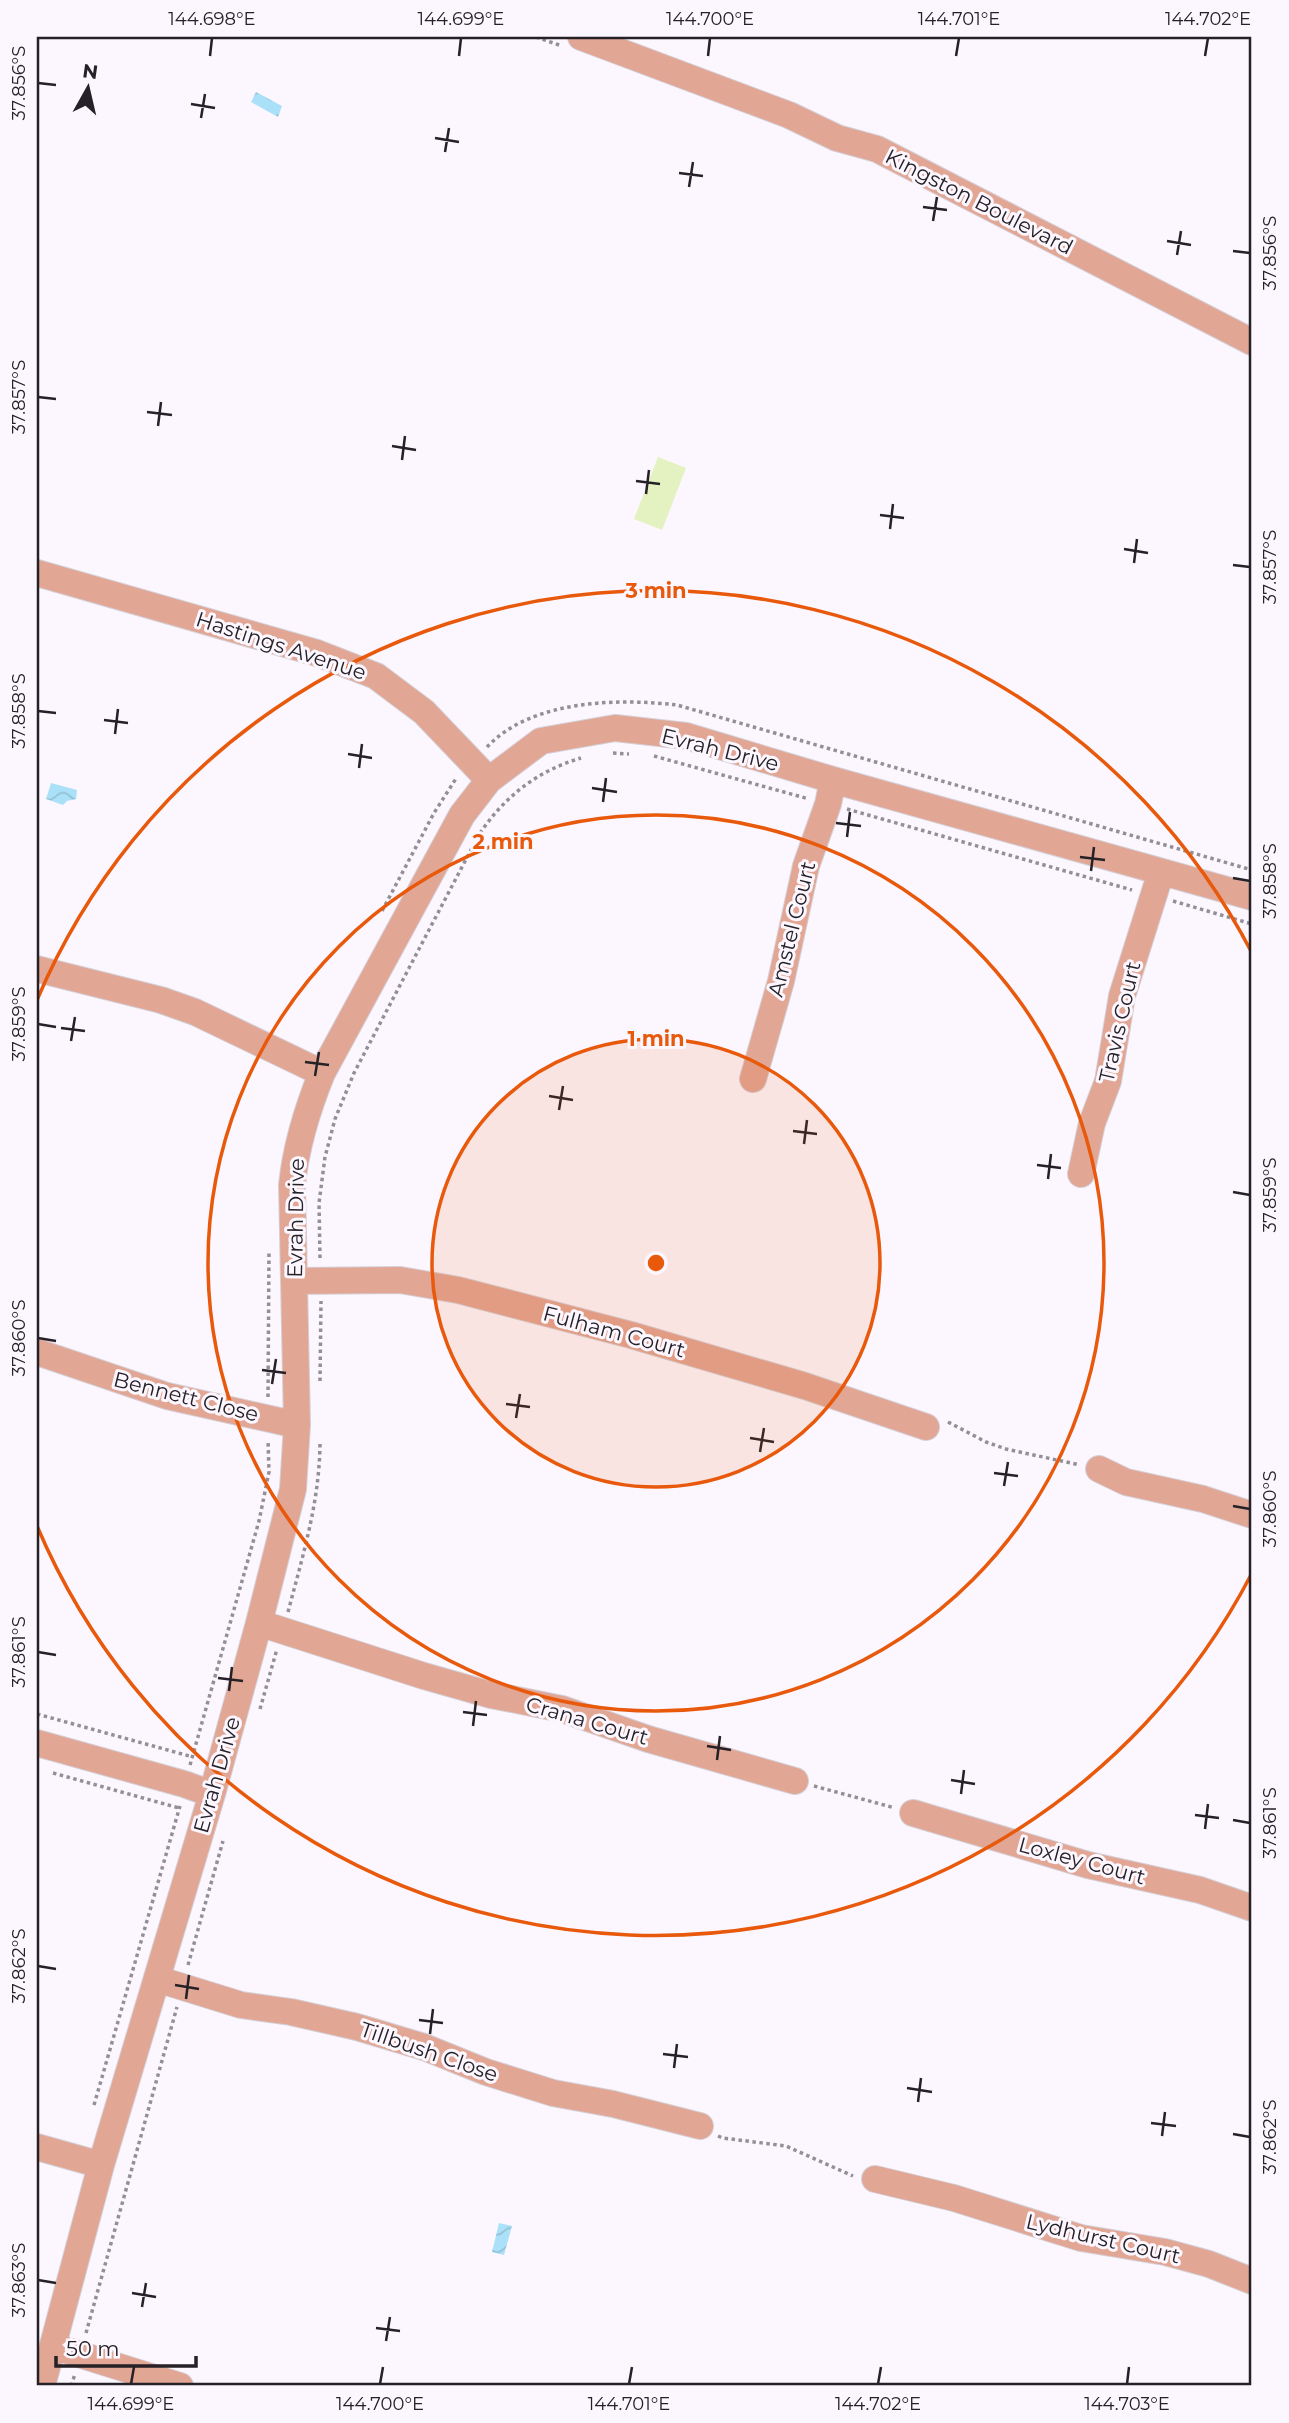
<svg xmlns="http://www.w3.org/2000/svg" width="1289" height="2423" font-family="Montserrat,sans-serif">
<defs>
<pattern id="water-waves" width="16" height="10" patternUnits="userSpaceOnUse" patternTransform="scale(1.75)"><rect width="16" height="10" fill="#abe1f8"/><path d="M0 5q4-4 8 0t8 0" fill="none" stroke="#93c1d5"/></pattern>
</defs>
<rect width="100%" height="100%" fill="#fcf7ff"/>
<path fill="#e3f2c0" d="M658,457l28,11 -24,62 -28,-11z"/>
<path fill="url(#water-waves)" d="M256,92l26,14 -4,11 -27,-15z
M51,783l26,7 -1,9 -9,2 -4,4 -17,-6z
M499,2223l13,3 -8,29 -12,-3z"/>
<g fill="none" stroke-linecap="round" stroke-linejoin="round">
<defs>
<path id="minor" d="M581,37l208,78 48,23 40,11 375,193
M37,573l280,80 59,23 48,36 65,68
M37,969l124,31 34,12 127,61
M753,1079l28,-98 25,-115 22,-62 5,-24
M1081,1174l11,-51 16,-42 14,-85 39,-124
M295,1281l105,-1 58,10 173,45 174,51 121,41
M37,1352l130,44 130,29
M1099,1469l27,13 77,17 49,16
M259,1623l165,53 67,19 71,14 86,30 147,42
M37,1743l147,41 28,10
M913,1813l175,52 112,25 52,18
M157,1979l84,26 50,7 66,15 67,20 62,25 67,21 60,11 87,22
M37,2147l64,18
M875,2179l79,19 127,40 84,14 44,12 43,17
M53,2346l127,40
M42,2386l59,-221 111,-371 47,-171 34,-134 4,-64 -5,-240c4,-40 15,-75 30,-112l140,-258 27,-35 52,-39 74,-13 71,8 147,44 419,117"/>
</defs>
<use href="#minor" stroke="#d5d0d8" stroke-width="28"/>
<path stroke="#948f96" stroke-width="3.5" stroke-dasharray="3.5 3.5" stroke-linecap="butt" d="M536,37l26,9
M487,747c44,-47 130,-49 190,-42l575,165
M613,753l16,1
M654,756l155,43
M847,809l285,81
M476,839c26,-40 58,-67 105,-81
M1173,901l79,23
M382,911l52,-98 23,-36
M320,1258l-1,-55 6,-46 10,-38 19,-46 119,-227
M320,1381l1,-80
M268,1397l1,-146
M948,1422l38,20 20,7 74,16
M288,1612c15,-57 32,-112 32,-171
M260,1709l17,-60
M37,1714l156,43
M190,1765l69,-244 10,-49 -1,-32
M53,1773l126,35
M814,1786l81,22
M188,1965l35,-124
M94,2105l86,-299
M718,2136l5,2 63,8 67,30
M86,2333l91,-326
M71,2386l4,-12"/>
<use href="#minor" stroke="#e1a694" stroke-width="26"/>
</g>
<path fill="none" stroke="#252127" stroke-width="2.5" d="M210,56l2,-18M459,56l2,-18M708,56l2,-18M956,56l3,-18M1205,56l3,-18M38,83l18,2M191,104l24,4M201,118l4,-24M435,138l24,4M445,152l4,-24M679,173l24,3M689,187l4,-25M923,207l24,3M933,221l4,-24M1167,241l24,4M1233,251l17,2M1177,255l4,-24M38,397l18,2M147,412l25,3M158,426l3,-24M392,446l24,4M402,460l3,-24M636,481l24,3M646,494l3,-24M880,515l24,3M890,529l3,-25M1124,549l24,4M1134,563l3,-24M1233,565l17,2M38,711l18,2M104,720l24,3M115,734l3,-25M348,754l24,4M359,768l3,-24M592,788l25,4M603,802l3,-24M836,823l25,3M847,837l3,-25M1080,857l25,3M1091,871l3,-24M1233,878l17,3M38,1024l18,3M61,1028l24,3M71,1041l4,-24M305,1062l24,3M315,1076l4,-24M549,1096l24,4M559,1110l4,-24M793,1131l24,3M804,1144l3,-24M1037,1165l24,3M1048,1179l3,-25M1233,1192l17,3M38,1338l18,3M262,1370l24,3M272,1384l4,-25M506,1404l24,3M516,1418l4,-24M750,1438l24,4M760,1452l4,-24M994,1473l24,3M1004,1486l4,-24M1233,1506l17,3M38,1652l18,3M218,1678l25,3M229,1691l3,-24M463,1712l24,3M473,1726l3,-25M707,1746l24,4M717,1760l3,-24M951,1780l24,4M961,1794l3,-24M1195,1815l24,3M1233,1820l17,3M1205,1829l3,-25M38,1966l18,3M175,1985l24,4M186,1999l3,-24M419,2020l24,3M430,2034l3,-25M663,2054l25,3M674,2068l3,-24M907,2088l25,4M918,2102l3,-24M1151,2123l25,3M1233,2134l17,3M1162,2136l3,-24M38,2280l18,3M132,2293l24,4M142,2307l4,-24M376,2328l24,3M386,2341l4,-24M131,2384l3,-17M380,2384l3,-17M629,2384l3,-17M878,2384l3,-17M1127,2384l2,-17"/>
<circle cx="656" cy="1263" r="224" fill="#e8590c" fill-opacity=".12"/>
<g fill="none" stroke="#e8590c" stroke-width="3.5">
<circle cx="656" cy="1263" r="224"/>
<circle cx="656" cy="1263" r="448"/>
<path d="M1252 1573A672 672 0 0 1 37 1526M37 1000A672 672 0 0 1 1252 953"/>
</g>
<g text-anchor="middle" stroke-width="6" stroke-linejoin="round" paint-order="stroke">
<g font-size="21" fill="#252127" stroke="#fcf7ff">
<text transform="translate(979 202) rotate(27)" y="7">Kingston Boulevard</text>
<text transform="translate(281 646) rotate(18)" y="7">Hastings Avenue</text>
<text transform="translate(720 750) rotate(14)" y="7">Evrah Drive</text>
<text transform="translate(792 929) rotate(-76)" y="7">Amstel Court</text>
<text transform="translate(1120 1022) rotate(-77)" y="7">Travis Court</text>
<text transform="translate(296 1218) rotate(-89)" y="7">Evrah Drive</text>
<text transform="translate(614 1332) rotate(15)" y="7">Fulham Court</text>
<text transform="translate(186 1397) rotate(14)" y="7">Bennett Close</text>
<text transform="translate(587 1721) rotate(16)" y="7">Crana Court</text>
<text transform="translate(217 1775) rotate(-74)" y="7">Evrah Drive</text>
<text transform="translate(1082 1861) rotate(15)" y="7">Loxley Court</text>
<text transform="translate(429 2052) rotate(19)" y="7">Tillbush Close</text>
<text transform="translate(1103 2239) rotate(13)" y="7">Lydhurst Court</text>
</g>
</g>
<circle cx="656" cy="1263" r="10" fill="#e8590c" stroke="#fcf7ff" stroke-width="3.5"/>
<g font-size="21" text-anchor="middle" font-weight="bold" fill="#e8590c" stroke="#fcf7ff" stroke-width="6" stroke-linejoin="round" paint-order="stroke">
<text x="656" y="598">3 min</text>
<text x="503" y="849">2 min</text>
<text x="656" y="1046">1 min</text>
</g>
<rect width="1289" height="2423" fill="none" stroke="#fcf7ff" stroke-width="77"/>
<g transform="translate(88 88) rotate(8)" stroke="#fcf7ff" stroke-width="5" paint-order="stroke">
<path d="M0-5L12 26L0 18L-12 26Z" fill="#252127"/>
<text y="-10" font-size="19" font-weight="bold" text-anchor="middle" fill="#252127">N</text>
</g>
<path d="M56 2356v10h140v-10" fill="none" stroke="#252127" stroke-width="3.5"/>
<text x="66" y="2356" font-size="21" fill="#252127" stroke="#fcf7ff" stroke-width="5" paint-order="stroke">50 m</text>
<rect x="38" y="38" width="1212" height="2346" fill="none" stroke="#252127" stroke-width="2.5"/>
<g font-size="18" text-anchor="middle" fill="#252127">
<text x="212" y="25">144.698°E</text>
<text x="461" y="25">144.699°E</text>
<text x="710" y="25">144.700°E</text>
<text x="959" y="25">144.701°E</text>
<text x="1208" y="25">144.702°E</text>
<text transform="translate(19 83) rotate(-90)" y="6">37.856°S</text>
<text transform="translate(1270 253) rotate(-90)" y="6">37.856°S</text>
<text transform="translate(19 397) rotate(-90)" y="6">37.857°S</text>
<text transform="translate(1270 567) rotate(-90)" y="6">37.857°S</text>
<text transform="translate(19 711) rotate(-90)" y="6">37.858°S</text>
<text transform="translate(1270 881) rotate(-90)" y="6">37.858°S</text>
<text transform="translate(19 1024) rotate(-90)" y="6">37.859°S</text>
<text transform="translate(1270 1195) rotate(-90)" y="6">37.859°S</text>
<text transform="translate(19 1338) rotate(-90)" y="6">37.860°S</text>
<text transform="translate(1270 1509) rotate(-90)" y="6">37.860°S</text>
<text transform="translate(19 1652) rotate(-90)" y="6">37.861°S</text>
<text transform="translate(1270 1823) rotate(-90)" y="6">37.861°S</text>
<text transform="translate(19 1966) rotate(-90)" y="6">37.862°S</text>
<text transform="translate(1270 2137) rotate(-90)" y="6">37.862°S</text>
<text transform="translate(19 2280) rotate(-90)" y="6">37.863°S</text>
<text x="131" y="2410">144.699°E</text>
<text x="380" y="2410">144.700°E</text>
<text x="629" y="2410">144.701°E</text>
<text x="878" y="2410">144.702°E</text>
<text x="1127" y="2410">144.703°E</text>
</g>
</svg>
